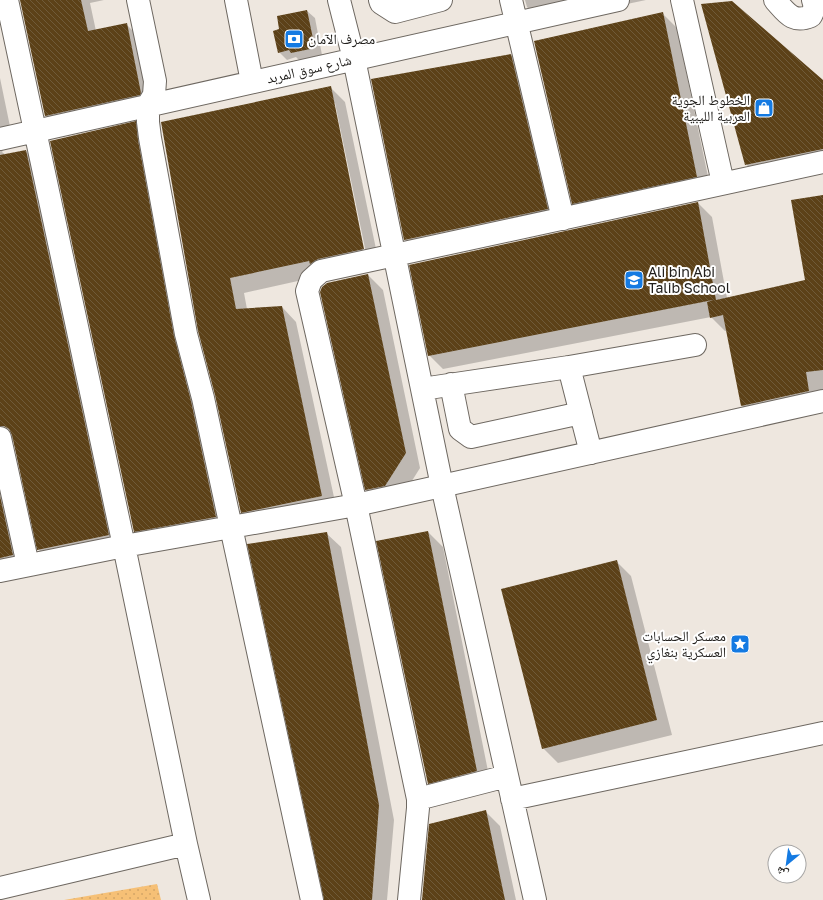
<svg xmlns="http://www.w3.org/2000/svg" width="823" height="900" font-family="'Golos Text','Noto Naskh Arabic',sans-serif">
<defs>
<pattern id="green-dots" width="8" height="8" patternUnits="userSpaceOnUse"><rect width="8" height="8" fill="#f6c076"/><path d="M2 2h.1M6 6h.1" fill="none" stroke="#d3a566" stroke-width="1.8" stroke-linecap="round"/></pattern>
<pattern id="building-back-hatch" width="6" height="6" patternUnits="userSpaceOnUse"><rect width="6" height="6" fill="#5c4118"/><path d="M-1 5l2 2M0 0l6 6M5-1l2 2" fill="none" stroke="#6f5a39"/></pattern>
</defs>
<rect width="100%" height="100%" fill="#eee7df"/>
<path fill="url(#green-dots)" d="M157,884l4,16h-97z"/>
<path fill="#0003" fill-rule="evenodd" d="M21,0h83l-14,3 6,28 30,-7 12,12 14,69 -95,22 -11,-11z
M525,0h121l-104,22 -15,-15z
M307,11l8,7 7,37 -23,5 -3,-3 -9,3 -8,-8 2,-23z
M662,13l15,15 34,163 -123,27 -15,-15z
M511,55l15,15 36,154 -142,31 -15,-15z
M0,78l13,63 -7,4 -4,7 4,3 20,-4 15,15 82,384 -70,14 -15,-15 -24,-109h-2l-6,4 21,126 -27,10z
M823,81v85l-62,13 -15,-15z
M330,87l15,15 34,161 -135,30 3,16 35,-2 14,15 41,189 -81,16 -14,-15 -26,-117 -17,-64zM333,103h2l31,150 -2,1z
M135,122l15,15 80,394 -80,15 -15,-15z
M823,196v209l-67,15 -14,-14 -15,-75h-2l-14,-14 -268,52 -14,-14 269,-152 14,14 15,81 79,-17z
M368,275l15,15 37,178 -20,32 -19,4 -15,-14z
M428,532l15,15 48,239 -48,12 -15,-15z
M326,533l15,14 53,273 -7,80h-62z
M616,561l15,15 41,159 -114,28 -15,-15z
M485,811l15,15 16,74h-93z"/>
<path fill="url(#building-back-hatch)" d="M20,0h61l7,31 39,-8 14,70 -1,2 -95,21z
M732,1l91,79v69l-78,16 -44,-161z
M307,10l8,38 -24,5 -2,-3 -11,3 -5,-22 6,-2 -2,-13z
M663,12l34,165 -125,27 -38,-163z
M511,54l37,155 -144,31 -33,-161z
M331,86l33,163 -46,10 -8,5 -1,-3 -79,17 6,31 46,-3 40,190 -81,17 -26,-118 -17,-64 -37,-209z
M136,121l2,19 36,196 17,65 25,116 -82,15 -84,-391z
M26,150l83,385 -72,15 -25,-115 -3,-6 -5,-3h-4v-271z
M823,195v175l-17,2 3,19 -68,15 -18,-91 -13,3 -3,-16 6,-2 -285,56 -19,-91 289,-63 18,98 89,-20 -14,-80z
M368,274l38,179 -21,33 -20,4 -45,-198 2,-5 5,-4z
M0,496l13,59 -13,3z
M428,531l49,240 -49,13 -52,-243z
M327,532l52,273 -7,95h-48l-77,-356z
M617,560l40,160 -115,29 -41,-160z
M486,810l19,90h-83l7,-76z"/>
<g fill="none" stroke-linecap="round" stroke-linejoin="round">
<defs>
<path id="minor" d="M7,0l117,546 62,298
M138,0l17,81 -1,14 -6,10v17l2,16 36,196 17,64 109,502
M236,0l16,82
M339,0l15,59 88,427 93,414
M380,0l1,3 14,9 46,-12
M511,0l52,219
M682,0l41,183
M775,0c11,12 17,24 36,16l4,-9 -2,-7
M0,139l618,-139
M569,367l22,86
M451,384l9,45 11,8 110,-24
M422,389l147,-22 126,-22
M0,438l28,127
M0,571l124,-25 232,-41 467,-104
M418,799l89,-23
M512,799l311,-66
M0,888l186,-44 13,56
M409,900l9,-92v-9l-62,-294 -49,-214 4,-11 10,-9 502,-109"/>
</defs>
<use href="#minor" stroke="#6e6861" stroke-width="24"/>
<use href="#minor" stroke="#fff" stroke-width="22"/>
</g>
<defs>
<symbol id="bank-square" viewBox="-11 -11 22 22"><rect x="-9" y="-9" width="18" height="18" rx="4" fill="#147ae2" stroke="#fff"/><path d="M-6-4H6V4H-6ZM0-2.3a2.3 2.3 0 1 0 0 4.6a2.3 2.3 0 1 0 0-4.6Z" fill="#fff"/></symbol>
<symbol id="shop-square" viewBox="-11 -11 22 22"><rect x="-9" y="-9" width="18" height="18" rx="4" fill="#147ae2" stroke="#fff"/><path d="M-5-2.5h2.3a2.7 3.5 0 0 1 5.4 0H5L5.5 6h-11ZM-1.5-2.5h3a1.5 2.3 0 0 0-3 0Z" fill="#fff"/></symbol>
<symbol id="school-square" viewBox="-11 -11 22 22"><rect x="-9" y="-9" width="18" height="18" rx="4" fill="#147ae2" stroke="#fff"/><path d="M0-5L7-2L0 1L-7-2ZM-4 1L0 2.5L4 1V4Q0 6-4 4Z" fill="#fff"/></symbol>
<symbol id="sight-square" viewBox="-11 -11 22 22"><rect x="-9" y="-9" width="18" height="18" rx="4" fill="#147ae2" stroke="#fff"/><path d="M0-6L1.8-2.2L6-1.7L2.9 1.2L3.7 5.4L0 3.3L-3.7 5.4L-2.9 1.2L-6-1.7L-1.8-2.2Z" fill="#fff"/></symbol>
</defs>
<g fill-rule="evenodd">
<use href="#bank-square" x="283" y="28" width="22" height="22"/>
<use href="#shop-square" x="753" y="97" width="22" height="22"/>
<use href="#school-square" x="623" y="269" width="22" height="22"/>
<use href="#sight-square" x="729" y="633" width="22" height="22"/>
</g>
<g text-anchor="middle" stroke-width="4" stroke-linejoin="round" paint-order="stroke">
<g font-size="14" fill="#22201d" stroke="#fff" text-anchor="start">
<text x="308" y="44">مصرف الآمان</text>
<text x="750" y="105" text-anchor="end">الخطوط الجوية<tspan x="750" dy="16">العربية الليبية</tspan></text>
<text x="648" y="277">Ali bin Abi<tspan x="648" dy="16">Talib School</tspan></text>
<text x="726" y="641" text-anchor="end">معسكر الحسابات<tspan x="726" dy="16">العسكرية بنغازي</tspan></text>
</g>
<g font-size="14" fill="#22201d" stroke="#fff">
<text transform="translate(309 69) rotate(-13)" y="5">شارع سوق المربد</text>
</g>
</g>
<g transform="translate(787 864) rotate(209)"><circle r="19" fill="#ffffff" stroke="#a7a6a5"/>
<path d="M0-3L7 15L0 10L-7 15Z" fill="#147ae2"/>
<text y="-6" font-size="11" font-weight="bold" text-anchor="middle" fill="#22201d">ش</text>
</g>
</svg>
